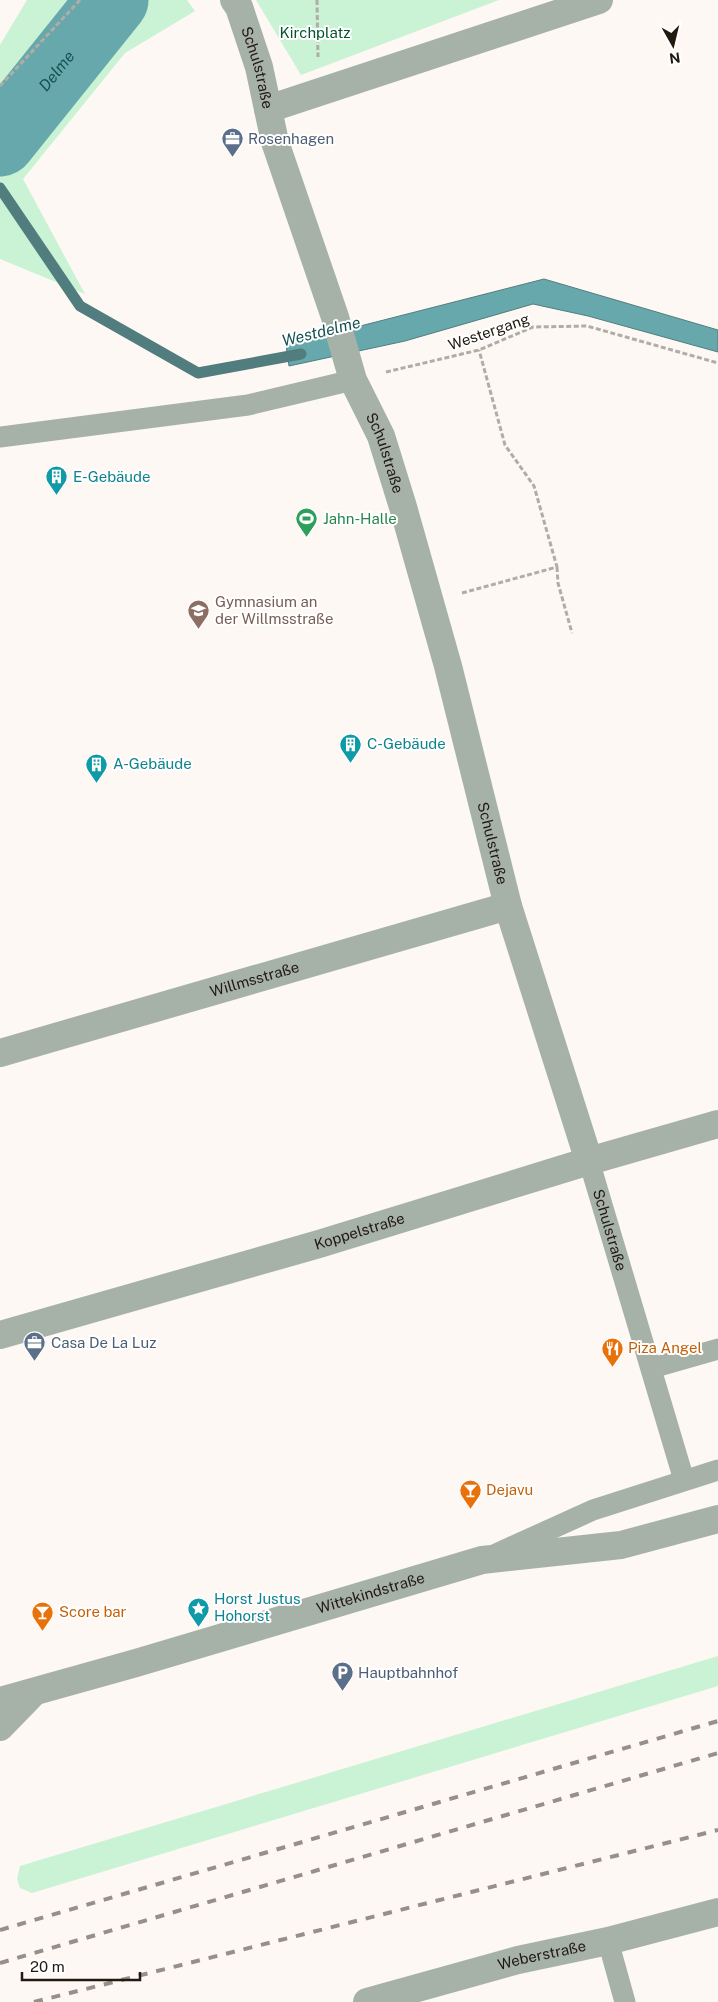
<svg xmlns="http://www.w3.org/2000/svg" width="718" height="2002" font-family="'Public Sans',sans-serif">
<rect width="100%" height="100%" fill="#fdf8f3"/>
<path fill="#caf2d5" d="M27,0h91l5,7 6,-7h58l8,11 -70,42 -102,126 62,115 -85,-35v-214z
M256,0h243l-198,75z
M718,1656v30l-686,207 -12,-5 -3,-9 3,-13z"/>
<path fill="#67a8ac" stroke="#527d7e" d="M544,279l174,51v22l-130,-36 -55,-12 -128,37 -116,25 -3,-21z"/>
<g fill="none" stroke-linecap="round" stroke-linejoin="round">
<path stroke="#527d7e" stroke-width="11" d="M0,188l80,118 118,67 103,-19"/>
<path stroke="#67a8ac" stroke-width="71" id="s1" d="M0,141l113,-141"/>
<path stroke="#b2aca6" stroke-width="3" stroke-dasharray="5 2.5" stroke-linecap="butt" d="M317,0l1,57
M0,86l80,-86
M386,372l93,-22 54,-23 54,-1 131,37
M557,567l1,16 14,50
M462,593l95,-26 -23,-81 -29,-41 -26,-95"/>
<g stroke="#a6b2a8" stroke-width="21">
<path d="M0,437l248,-32 105,-25"/>
<path id="s2" d="M589,1161l95,319"/>
<path d="M652,1368l66,-19"/>
<path d="M496,1554l97,-44 125,-40"/>
<path d="M608,1941l17,61"/>
</g>
<g stroke="#a6b2a8" stroke-width="28">
<path id="s3" d="M234,0l5,7 20,60 16,75 60,175 18,63 28,56 22,71 45,159 60,240 81,255"/>
<path d="M268,109l331,-109"/>
<path id="s4" d="M0,1053l508,-147"/>
</g>
<g stroke="#a6b2a8" stroke-width="28">
<path id="s5" d="M0,1335l319,-91 270,-83 129,-37"/>
<path id="s6" d="M0,1701l136,-38 346,-103 139,-15 97,-26"/>
<path d="M0,1727l34,-35"/>
<path id="s7" d="M367,2002l151,-42 90,-19 110,-29"/>
</g>
<path stroke="#969089" stroke-width="4" stroke-dasharray="9 9" stroke-linecap="butt" d="M0,1930l718,-209
M0,1963l718,-210
M34,2002l684,-172"/>
</g>
<defs>
<symbol id="office-pin" viewBox="-11 -11 22 30"><path d="M0 17L-7.5 6A9.5 9.5 0 1 1 7.5 6Z" fill="#5c6f8a" stroke="#fff"/><path d="M-6-3h4V-5.5h4V-3h4V5H-6ZM-1-4.5V-3h2v-1.5ZM-6 0V1H6V0Z" fill="#fff"/></symbol>
<symbol id="building-pin" viewBox="-11 -11 22 30"><path d="M0 17L-7.5 6A9.5 9.5 0 1 1 7.5 6Z" fill="#0f9aa8" stroke="#fff"/><path d="M-4-6H4V6H1V3H-1V6H-4ZM-2.5-4.3h1.7v1.8h-1.7ZM.8-4.3h1.7v1.8H.8ZM-2.5-1h1.7V.8h-1.7ZM.8-1h1.7V.8H.8Z" fill="#fff"/></symbol>
<symbol id="stadium-pin" viewBox="-11 -11 22 30"><path d="M0 17L-7.5 6A9.5 9.5 0 1 1 7.5 6Z" fill="#2e9e5b" stroke="#fff"/><path d="M0-5a6.5 5 0 1 0 0 10a6.5 5 0 1 0 0-10ZM-3.5-1.8h7v3.6h-7Z" fill="#fff"/></symbol>
<symbol id="school-pin" viewBox="-11 -11 22 30"><path d="M0 17L-7.5 6A9.5 9.5 0 1 1 7.5 6Z" fill="#8d6e63" stroke="#fff"/><path d="M0-5L7-2L0 1L-7-2ZM-4 1L0 2.5L4 1V4Q0 6-4 4Z" fill="#fff"/></symbol>
<symbol id="restaurant-pin" viewBox="-11 -11 22 30"><path d="M0 17L-7.5 6A9.5 9.5 0 1 1 7.5 6Z" fill="#e8710a" stroke="#fff"/><path d="M-5-6h1v4h1v-4h1v4h1v-4h1v5L-1.5 .5V6h-2V.5L-5-1ZM5-6V6H3V1.5H1.5Q1.5-4 5-6Z" fill="#fff"/></symbol>
<symbol id="bar-pin" viewBox="-11 -11 22 30"><path d="M0 17L-7.5 6A9.5 9.5 0 1 1 7.5 6Z" fill="#e8710a" stroke="#fff"/><path d="M-6-5H6L.8 .8V4.5H3.5V6h-7V4.5H-.8V.8Z" fill="#fff"/></symbol>
<symbol id="sight-pin" viewBox="-11 -11 22 30"><path d="M0 17L-7.5 6A9.5 9.5 0 1 1 7.5 6Z" fill="#0f9aa8" stroke="#fff"/><path d="M0-6L1.8-2.2L6-1.7L2.9 1.2L3.7 5.4L0 3.3L-3.7 5.4L-2.9 1.2L-6-1.7L-1.8-2.2Z" fill="#fff"/></symbol>
<symbol id="parking-pin" viewBox="-11 -11 22 30"><path d="M0 17L-7.5 6A9.5 9.5 0 1 1 7.5 6Z" fill="#5c6f8a" stroke="#fff"/><path d="M-3.5-5.5H1a3.5 3.5 0 0 1 0 7H-1V5.5H-3.5ZM-1-3.4V-.6H.8a1.4 1.4 0 0 0 0-2.8Z" fill="#fff"/></symbol>
</defs>
<g fill-rule="evenodd">
<use href="#office-pin" x="220" y="126" width="25" height="34"/>
<use href="#building-pin" x="44" y="464" width="25" height="34"/>
<use href="#stadium-pin" x="294" y="506" width="25" height="34"/>
<use href="#school-pin" x="186" y="598" width="25" height="34"/>
<use href="#building-pin" x="338" y="732" width="25" height="34"/>
<use href="#building-pin" x="84" y="752" width="25" height="34"/>
<use href="#office-pin" x="22" y="1330" width="25" height="34"/>
<use href="#restaurant-pin" x="600" y="1336" width="25" height="34"/>
<use href="#bar-pin" x="458" y="1478" width="25" height="34"/>
<use href="#sight-pin" x="186" y="1596" width="25" height="34"/>
<use href="#bar-pin" x="30" y="1600" width="25" height="34"/>
<use href="#parking-pin" x="330" y="1660" width="25" height="34"/>
</g>
<g text-anchor="middle" stroke-width="4" stroke-linejoin="round" paint-order="stroke">
<g font-size="15" fill="#04542d" stroke="#fff">
<text x="315" y="38">Kirchplatz</text>
</g>
<g font-size="15" fill="#221911" stroke="#fff">
<text dy="5" stroke="none"><textPath href="#s3" startOffset="72">Schulstraße</textPath></text>
<text transform="translate(489 332) rotate(-19)" y="5">Westergang</text>
<text dy="5" stroke="none"><textPath href="#s3" startOffset="479">Schulstraße</textPath></text>
<text dy="5" stroke="none"><textPath href="#s3" startOffset="884">Schulstraße</textPath></text>
<text dy="5" stroke="none"><textPath href="#s4" startOffset="265">Willmsstraße</textPath></text>
<text dy="5" stroke="none"><textPath href="#s2" startOffset="72">Schulstraße</textPath></text>
<text dy="5" stroke="none"><textPath href="#s5" startOffset="374">Koppelstraße</textPath></text>
<text dy="5" stroke="none"><textPath href="#s6" startOffset="386">Wittekindstraße</textPath></text>
<text dy="5" stroke="none"><textPath href="#s7" startOffset="181">Weberstraße</textPath></text>
</g>
<g font-size="15" fill="#4e5e75" stroke="#fff" text-anchor="start">
<text x="248" y="144">Rosenhagen</text>
<text x="51" y="1348">Casa De La Luz</text>
<text x="358" y="1678">Hauptbahnhof</text>
</g>
<g font-size="15" fill="#0d838f" stroke="#fff" text-anchor="start">
<text x="73" y="482">E-Gebäude</text>
<text x="367" y="749">C-Gebäude</text>
<text x="113" y="769">A-Gebäude</text>
<text x="214" y="1604">Horst Justus<tspan x="214" dy="17">Hohorst</tspan></text>
</g>
<g font-size="15" fill="#27864d" stroke="#fff" text-anchor="start">
<text x="323" y="524">Jahn-Halle</text>
</g>
<g font-size="15" fill="#785e54" stroke="#fff" text-anchor="start">
<text x="215" y="607">Gymnasium an<tspan x="215" dy="17">der Willmsstraße</tspan></text>
</g>
<g font-size="15" fill="#c56008" stroke="#fff" text-anchor="start">
<text x="628" y="1353">Piza Angel</text>
<text x="486" y="1495">Dejavu</text>
<text x="59" y="1617">Score bar</text>
</g>
<g font-size="16" font-style="italic" fill="#175154" stroke="#fff">
<text dy="6" stroke="none"><textPath href="#s1" startOffset="90">Delme</textPath></text>
<text transform="translate(321 331) rotate(-14)" y="6">Westdelme</text>
</g>
</g>
<g transform="translate(673 45) rotate(172)" stroke="#ffffff" stroke-width="4" paint-order="stroke">
<path d="M0-4L9 19L0 12L-9 19Z" fill="#221911"/>
<text y="-8" font-size="14" font-weight="bold" text-anchor="middle" fill="#221911">N</text>
</g>
<path d="M22 1972v8h118v-8" fill="none" stroke="#221911" stroke-width="2.5"/>
<text x="30" y="1972" font-size="15" fill="#221911" stroke="#ffffff" stroke-width="4" paint-order="stroke">20 m</text>
</svg>
